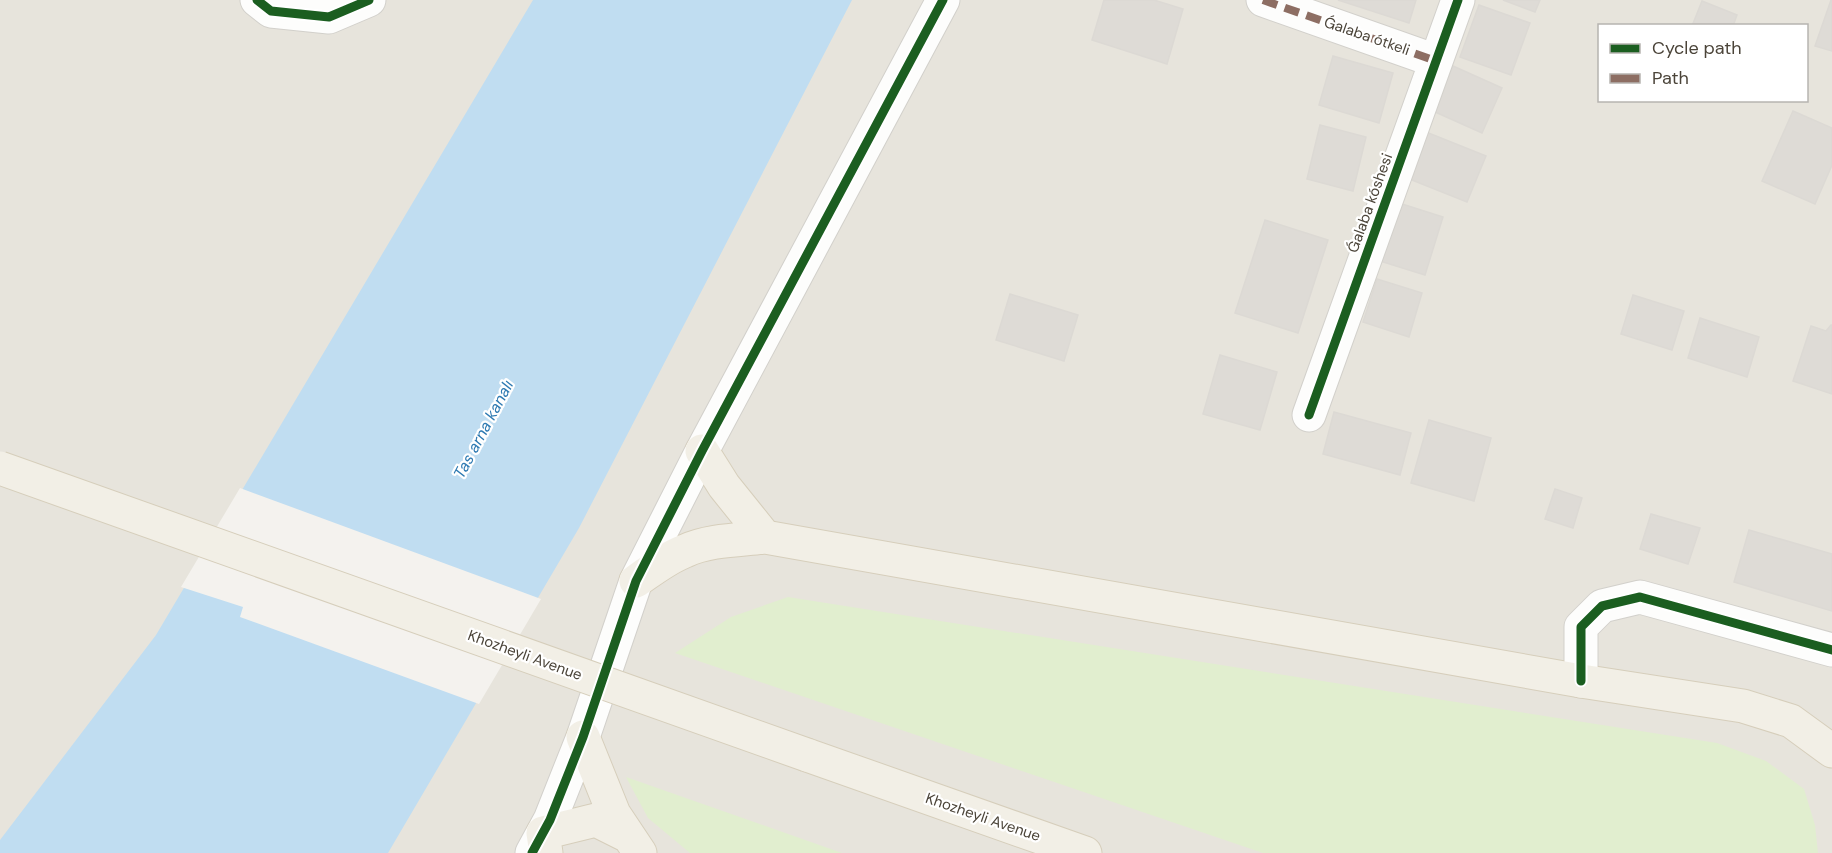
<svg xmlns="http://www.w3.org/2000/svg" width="1832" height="853" font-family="'DM Sans',sans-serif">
<rect width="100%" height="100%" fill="#f4f2ee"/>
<path fill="#e7e4dc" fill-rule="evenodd" d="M0,0h1832v853h-1832zM1600,26h206v74h-206z"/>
<path fill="#e1eecf" d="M788,597l929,146 49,18 38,28 11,36 3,28h-555l-588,-200 56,-36z
M626,777l216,76h-152l-42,-35z"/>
<path fill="#c0ddf1" d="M533,0h319l-273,528 -191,325h-388v-13l156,-205z"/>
<path fill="#f4f2ee" d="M240,488l301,111 -62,105 -239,-87 3,-10 -62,-20z"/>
<path fill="#dedbd6" stroke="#dcd9d4" stroke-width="1.5" d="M1104,0h50l29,9 -16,55 -75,-24z
M1338,0h78l-7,23z
M1503,0h37l-5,12z
M1831,0h1v51l-17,-5z
M1702,1l35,14 -4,11h-41z
M1479,5l51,18 -19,52 -51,-18z
M1333,56l60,17 -14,50 -60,-18z
M1453,66l49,22 -20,45 -49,-22z
M1793,111l39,17v37l-17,39 -53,-23z
M1320,125l46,12 -13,54 -46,-12z
M1426,132l60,24 -19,46 -60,-24z
M1399,203l44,14 -18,58 -45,-14z
M1265,220l63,20 -30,93 -63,-20z
M1377,279l45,14 -13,44 -46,-15z
M1010,294l68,21 -14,46 -68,-21z
M1633,295l51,16 -12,39 -51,-16z
M1700,318l59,19 -12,40 -59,-19z
M1831,325h1v69l-39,-13 18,-55 15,5z
M1220,355l57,17 -17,58 -57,-16z
M1334,412l77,21 -11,42 -77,-21z
M1429,420l62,18 -17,63 -63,-18z
M1555,489l27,9 -9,30 -28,-9z
M1651,514l49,14 -12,36 -48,-15z
M1749,530l83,24v57l-98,-29z"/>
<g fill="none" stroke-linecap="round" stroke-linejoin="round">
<defs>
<path id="minor" d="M257,0l14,11 58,6 40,-17
M1263,0l173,61
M1309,415l149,-415
M1581,681v-54l21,-21 38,-9 192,53
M532,853l18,-33 33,-83 53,-156 66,-130 241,-451"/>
<path id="major" d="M702,451l22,35 41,51
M636,581c16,-11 31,-23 49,-30 24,-11 54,-11 80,-14l816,144 162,25 48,15 41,30
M583,737l31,77 26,39
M807,755l278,98
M546,853l-3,-20 53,-13 32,16"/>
</defs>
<use href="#minor" stroke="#d2d0cb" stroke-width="35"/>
<use href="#major" stroke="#d6cebb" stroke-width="35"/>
<use href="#minor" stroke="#fdfdfc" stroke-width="33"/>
<use href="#major" stroke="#f2efe6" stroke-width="33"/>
<defs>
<path id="major-bridge" d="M0,468l807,287"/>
</defs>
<use href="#major-bridge" stroke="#d6cebb" stroke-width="35" stroke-linecap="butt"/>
<use href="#major-bridge" stroke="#f2efe6" stroke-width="33"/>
<path stroke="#8d6e63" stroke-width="8" stroke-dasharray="15 8" stroke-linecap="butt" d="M1263,0l173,61"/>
<defs>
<path id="cycleway" d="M257,0l14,11 58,6 40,-17
M1309,415l149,-415
M1581,681v-54l21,-21 38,-9 192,53
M532,853l18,-33 33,-83 53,-156 66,-130 241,-451"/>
</defs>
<use href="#cycleway" stroke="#fff" stroke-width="13"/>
<use href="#cycleway" stroke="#1b5e20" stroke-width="9"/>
</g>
<g text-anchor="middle" stroke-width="4.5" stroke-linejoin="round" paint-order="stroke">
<g font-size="15" fill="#4b4439" stroke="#fff">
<text transform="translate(1367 36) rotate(19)" y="5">Ǵalaba ótkeli</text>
<text transform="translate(1370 203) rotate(-70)" y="5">Ǵalaba kóshesi</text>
<text transform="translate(525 655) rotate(20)" y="5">Khozheyli Avenue</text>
<text transform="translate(983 817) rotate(19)" y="5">Khozheyli Avenue</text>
</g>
<g font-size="16" font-style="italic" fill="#2e7ab2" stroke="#fff">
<text transform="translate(483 429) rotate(-62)" y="6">Tas arna kanalı</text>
</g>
</g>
<rect x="1598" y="24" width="210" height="78" fill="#ffffff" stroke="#b7b4b0" stroke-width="1.5"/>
<rect x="1610" y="44" width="30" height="9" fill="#1b5e20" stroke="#b7b4b0" stroke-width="1.5"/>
<text x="1652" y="54" font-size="18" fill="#4b4439">Cycle path</text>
<rect x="1610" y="74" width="30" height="9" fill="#8d6e63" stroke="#b7b4b0" stroke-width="1.5"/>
<text x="1652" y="84" font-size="18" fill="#4b4439">Path</text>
</svg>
